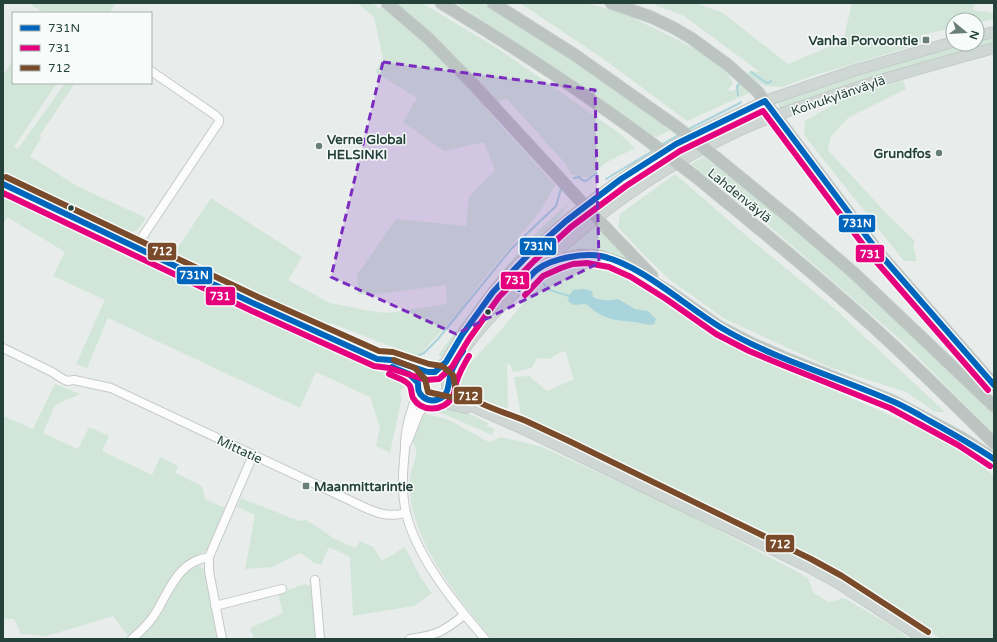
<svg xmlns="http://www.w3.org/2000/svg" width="997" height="642" font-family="'Varela Round',sans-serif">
<rect width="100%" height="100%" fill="#e8edeb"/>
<path fill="#d1e6d8" d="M29,3h87l-6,9 -6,1h-61z
M357,3h16l6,6 5,-6h38l78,47 119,83 16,15 -28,14 -18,15h-9l-9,-3 -6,-11 -59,-65 -20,11 69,76 -14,25 -60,72 -20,27 -43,48 -87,-34 -9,7 -148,-72 1,-2 -2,-1 38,-57 91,59 -14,23 42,23 40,8 17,2 60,-9 -1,-19 -77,10 -11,-1 -1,-19 39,-56 70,7 3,-29 26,-27 -11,-28 -40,9 -41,-29 14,-24 -42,-26 8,-13 -9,-42z
M456,3h27l101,65 86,62 -13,7 -6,-2 -75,-53z
M520,3h64l35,8 55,27 27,14 27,22 5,9 -6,8 8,-1 4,-9 12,11 -64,29 -82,-61z
M651,3h45l27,10 65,51 55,-23 9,-38h123l-2,7 21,3v6l-17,4v-3h-24v8l-32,7 1,7 -12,5 -98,29 -30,11 -17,-1 -19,-11 4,-4 10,1 -76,-56z
M994,37v5l-149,43 -65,24 -3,-7 81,-29 90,-25 18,-4h11v-3z
M13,60v23h44l-43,64 4,2 47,-66h10l-35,52 1,3 -11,18 45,29 71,33 -7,10 -6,4 -6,1 -8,-2 -22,-14 -31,-14 -63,-28v-100z
M903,80l3,9 -57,28 -18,19 -3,14 59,64 28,27 -2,5 4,15h-13l-100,-126 1,-14 36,-21z
M747,114l2,4 -43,22 -4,-4z
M704,157c103,78 197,165 290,255v22l-92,-93 -135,-117 -76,-60z
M662,161l4,2 -56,39 -2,-4z
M675,174l74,64 85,70 111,104h-10l-29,-20 -77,-25 -104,-48 -55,-39 -28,-27 -24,-26 2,-13z
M3,190l159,79c19,12 39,25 61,29l117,53 67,25 -3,13 -2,-1 -2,6 2,3 -12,56 -14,-7 4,-19 -10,-30 -54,-25 -16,36 -192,-90 -21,50 -11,-4 29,-64 -52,-24 12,-24 -58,-35 -4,9z
M569,203l-13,19 -42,40 -69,98 -7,-5c40,-53 79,-109 131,-152z
M581,214l4,6 -58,52 -30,33 -43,49c13,-19 25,-38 39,-55 27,-31 58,-58 88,-85z
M597,224l40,42 -75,-13z
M581,262l21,1 26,11 36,29 60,38 235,105 35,30v163h-53l-29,-19 -83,-49 -171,-85 -136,-66 -8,-43 15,-1 18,15 27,-12 -5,-14 -3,-14 -7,2 -9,6 -13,-1 -5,10 -19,4 -2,-6 -4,-3 1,43v4l-5,3c-21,-7 -58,-11 -46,-42l5,1 38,-41 41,-50 13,-10 14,-7z
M55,384l25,10 -25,11 -12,28 35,16 11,-22 20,9 -7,15 50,24 8,-18 18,9 -3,7 27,13 3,13 20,9 -18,42 -18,10 -21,21 -22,39 -18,16 -15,-20 -66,20 -26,-2 -7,-15h-11v-203l30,13z
M435,406l27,4 26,13 -1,3 8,3 -3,6 -48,-21 -18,-5z
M423,413l26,7 40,22 12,-5 41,10 136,62 116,61 14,8 5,14 15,10 11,-2 1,-2 6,1 51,30 12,10h-330l-5,-2 -2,2h-80c-33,-40 -72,-86 -81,-138 -1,-8 -2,-17 -1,-24 1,-8 6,-16 6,-24 1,-4 -2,-8 -3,-12 -1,-6 6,-23 10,-28z
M241,498l58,23 7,-1 22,14 4,4 24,10 4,-7 13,6 9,14 23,-14 16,31 11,15 -18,13 -61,10 -3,-59 -21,-10 -8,18 -7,-2 -13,-10 -29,14 -27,2 10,-54 -18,-8z
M193,566h7l5,5 14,68h-83l16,-14 8,-12 13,-26 11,-13z
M304,584l7,2 3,8 1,45h-61l-4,-11 33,-15 -5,-19z"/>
<path fill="#a9d4db" d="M584,289l8,2 1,6c8,4 16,4 25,2l17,10 13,2 8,8 -2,5c-7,2 -12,-1 -19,-2 -22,-2 -31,-2 -49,-18l-12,1 -6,-4 1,-5 4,-6z"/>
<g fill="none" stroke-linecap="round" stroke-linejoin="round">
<path stroke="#a9d4db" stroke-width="2" d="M751,72l14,10 3,1 3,-2
M738,95l-1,-9 2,-2
M687,130l53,-27 1,-1
M661,145l19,-11
M574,178l5,-1 3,3 4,1 11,-8
M606,179l48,-29
M543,283l7,7 19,6
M408,355l9,1 7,-3 14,-14 73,-90 45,-43 5,-17"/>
<defs>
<path id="minor" d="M137,249l6,-13 76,-114v-3l-4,-4 -64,-44
M3,348l49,24 11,7 4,2 7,-1 37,8 236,111c21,10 36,20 59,14
M418,389c-4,15 -10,29 -12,44 -1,5 -1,11 -1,16 -2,21 -4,42 1,64 11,45 49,91 79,126
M407,443l12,-30 10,-12
M315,580l5,59
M215,606l67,-17
M132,639c9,-8 17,-15 23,-25 15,-24 22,-52 54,-57
M222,639l-13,-68v-14l44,-102
M410,639c27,-4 33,-7 54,-24"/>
<path id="major" d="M977,36l17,-4
M3,184l252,120 122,55 12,7 20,8 9,9
M391,361l37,11
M418 386a15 15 0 1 1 30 0a15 15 0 1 1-30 0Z
M435,372l11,-10 16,-27 31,-43 24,-27 49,-44 32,-25 41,-29 37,-23 89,-43 88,-30 100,-29
M447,385c4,-11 8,-21 14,-31 16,-25 39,-46 59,-67 63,-65 136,-118 218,-156 24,-11 49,-20 74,-28 60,-22 121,-38 182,-55
M447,390l11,10 9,4 65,29 275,133 31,17 86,56
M437,401l29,7"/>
<path id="highway" d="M387,3l42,36 45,46 111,121 67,70
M441,3c71,43 142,89 209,139
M493,3l82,52 102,72
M611,3l40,14 23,11 17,10 37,27 29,26 122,162 115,132
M718,159l72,59 64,55 140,133
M696,177c67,55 135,110 198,169 34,32 67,65 100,97
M538,269l20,-9 22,-5 20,1 23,8 47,28 50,35 33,17 30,13 110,44 69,37 32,21"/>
</defs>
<use href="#minor" stroke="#c5cac8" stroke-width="10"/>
<use href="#major" stroke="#c3ccc9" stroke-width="12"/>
<use href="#highway" stroke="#c3ccc9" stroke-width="13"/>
<use href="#minor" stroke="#fcfcfc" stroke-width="8"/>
<use href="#major" stroke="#cfd7d5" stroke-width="10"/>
<use href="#highway" stroke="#bcc4c2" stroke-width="11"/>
<defs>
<path id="highway-bridge" d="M677,127l41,32
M650,142l46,35"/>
</defs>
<use href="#highway-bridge" stroke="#c3ccc9" stroke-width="13" stroke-linecap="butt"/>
<use href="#highway-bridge" stroke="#bcc4c2" stroke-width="11"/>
<defs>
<path id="bus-1" d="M3,184l252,120 122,55 14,1 37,12h7l11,-10 16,-27 31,-43 35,-37 38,-34 55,-42 55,-35 89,-43 114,152 115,132
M519,289c6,-6 12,-15 19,-20 15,-11 45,-16 63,-13 41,9 84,50 119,71 53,32 115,49 172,74 10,4 20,10 29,15 25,14 49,27 73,43
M392,367l17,7 9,9c0,6 0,10 5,14 8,6 20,4 24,-6 2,-5 2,-12 4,-18 3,-8 7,-15 12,-22"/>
<path id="bus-2" d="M3,193l249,118 122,55 15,2 37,12 13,-1 13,-12 17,-28 30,-42 35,-36 37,-34 55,-41 54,-35 83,-40 110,147 115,132
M525,295l18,-19 18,-8 12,-4 14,-1 22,4 22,10 35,22 50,35 33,17 31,13 110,44 68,37 32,21
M389,374c6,3 18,6 21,12 2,4 1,8 3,12 9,15 30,13 39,0 3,-5 3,-10 4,-15 3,-9 8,-19 13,-27"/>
<path id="bus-3" d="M6,177l252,120 121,54 14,1 36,12 13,2 11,9 2,11c20,19 47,25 71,35 15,7 30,14 45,21l240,117 31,17 86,56
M394,360l21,8 10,11 3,13 44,10"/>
</defs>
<use href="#bus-1" stroke="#f7fbf9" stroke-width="9"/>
<use href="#bus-2" stroke="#f7fbf9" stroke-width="9"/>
<use href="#bus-3" stroke="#f7fbf9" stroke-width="9"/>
<use href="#bus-1" stroke="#0065bd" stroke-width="6"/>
<use href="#bus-2" stroke="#e5007d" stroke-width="6"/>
<use href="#bus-3" stroke="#7a4b2a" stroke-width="6"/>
</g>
<path fill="#7b2cbf" fill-opacity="0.2" stroke="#7b2cbf" stroke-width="3" stroke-dasharray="8 5" stroke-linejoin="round" d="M383,62l212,28 4,173 -143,71 -125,-57z"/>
<g fill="#697e78" stroke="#f7fbf9" stroke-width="1.5">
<rect x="922" y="36" width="8" height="8" rx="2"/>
<circle cx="319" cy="146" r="4"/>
<circle cx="939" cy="153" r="4"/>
<rect x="302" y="482" width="8" height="8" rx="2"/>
</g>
<g fill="#24423a" stroke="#f7fbf9" stroke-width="1.5">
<circle cx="71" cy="208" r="3.5"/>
<circle cx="488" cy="312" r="3.5"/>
</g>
<g text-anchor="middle" stroke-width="3" stroke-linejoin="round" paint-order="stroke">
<g font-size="13" font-weight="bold" fill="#24423a" stroke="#f7fbf9" text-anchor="end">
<text x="918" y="45">Vanha Porvoontie</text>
<text x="327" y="144" text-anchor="start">Verne Global<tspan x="327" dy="15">HELSINKI</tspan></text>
<text x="931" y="158">Grundfos</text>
<text x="314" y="491" text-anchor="start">Maanmittarintie</text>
</g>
<g font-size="13" fill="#24423a" stroke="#f7fbf9">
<text transform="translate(838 95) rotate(-19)" y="5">Koivukylänväylä</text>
<text transform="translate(740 195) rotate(39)" y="5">Lahdenväylä</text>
<text transform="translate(240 449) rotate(25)" y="5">Mittatie</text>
</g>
</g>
<g stroke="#f7fbf9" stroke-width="1.5">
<rect x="838" y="214" width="38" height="19" rx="4" fill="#0065bd"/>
<rect x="519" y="237" width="38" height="19" rx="4" fill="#0065bd"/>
<rect x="147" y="242" width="30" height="19" rx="4" fill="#7a4b2a"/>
<rect x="855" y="244" width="30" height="19" rx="4" fill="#e5007d"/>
<rect x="176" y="266" width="37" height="19" rx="4" fill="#0065bd"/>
<rect x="500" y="271" width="30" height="19" rx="4" fill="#e5007d"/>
<rect x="205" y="286" width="31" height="20" rx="4" fill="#e5007d"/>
<rect x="453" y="386" width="30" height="19" rx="4" fill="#7a4b2a"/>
<rect x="765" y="534" width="30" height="19" rx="4" fill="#7a4b2a"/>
</g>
<g font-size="11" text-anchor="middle" font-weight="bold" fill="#fff">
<text x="857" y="227">731N</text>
<text x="538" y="250">731N</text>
<text x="162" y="255">712</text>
<text x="870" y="258">731</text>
<text x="194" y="279">731N</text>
<text x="515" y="284">731</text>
<text x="220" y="300">731</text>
<text x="468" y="400">712</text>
<text x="780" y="548">712</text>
</g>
<rect width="997" height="642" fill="none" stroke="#24423a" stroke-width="8"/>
<rect x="12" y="12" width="140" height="72" fill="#f7fbf9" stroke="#a3b1ad"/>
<rect x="20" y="25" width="20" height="6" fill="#0065bd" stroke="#a3b1ad"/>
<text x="48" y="32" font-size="12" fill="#24423a">731N</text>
<rect x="20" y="45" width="20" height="6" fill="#e5007d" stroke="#a3b1ad"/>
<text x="48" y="52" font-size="12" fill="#24423a">731</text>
<rect x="20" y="65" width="20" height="6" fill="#7a4b2a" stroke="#a3b1ad"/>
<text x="48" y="72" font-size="12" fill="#24423a">712</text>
<g transform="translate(965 32) rotate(108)"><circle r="19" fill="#f7fbf9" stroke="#a3b1ad"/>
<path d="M0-3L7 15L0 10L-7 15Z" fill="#697e78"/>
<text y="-6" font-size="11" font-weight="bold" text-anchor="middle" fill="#24423a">N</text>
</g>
</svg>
